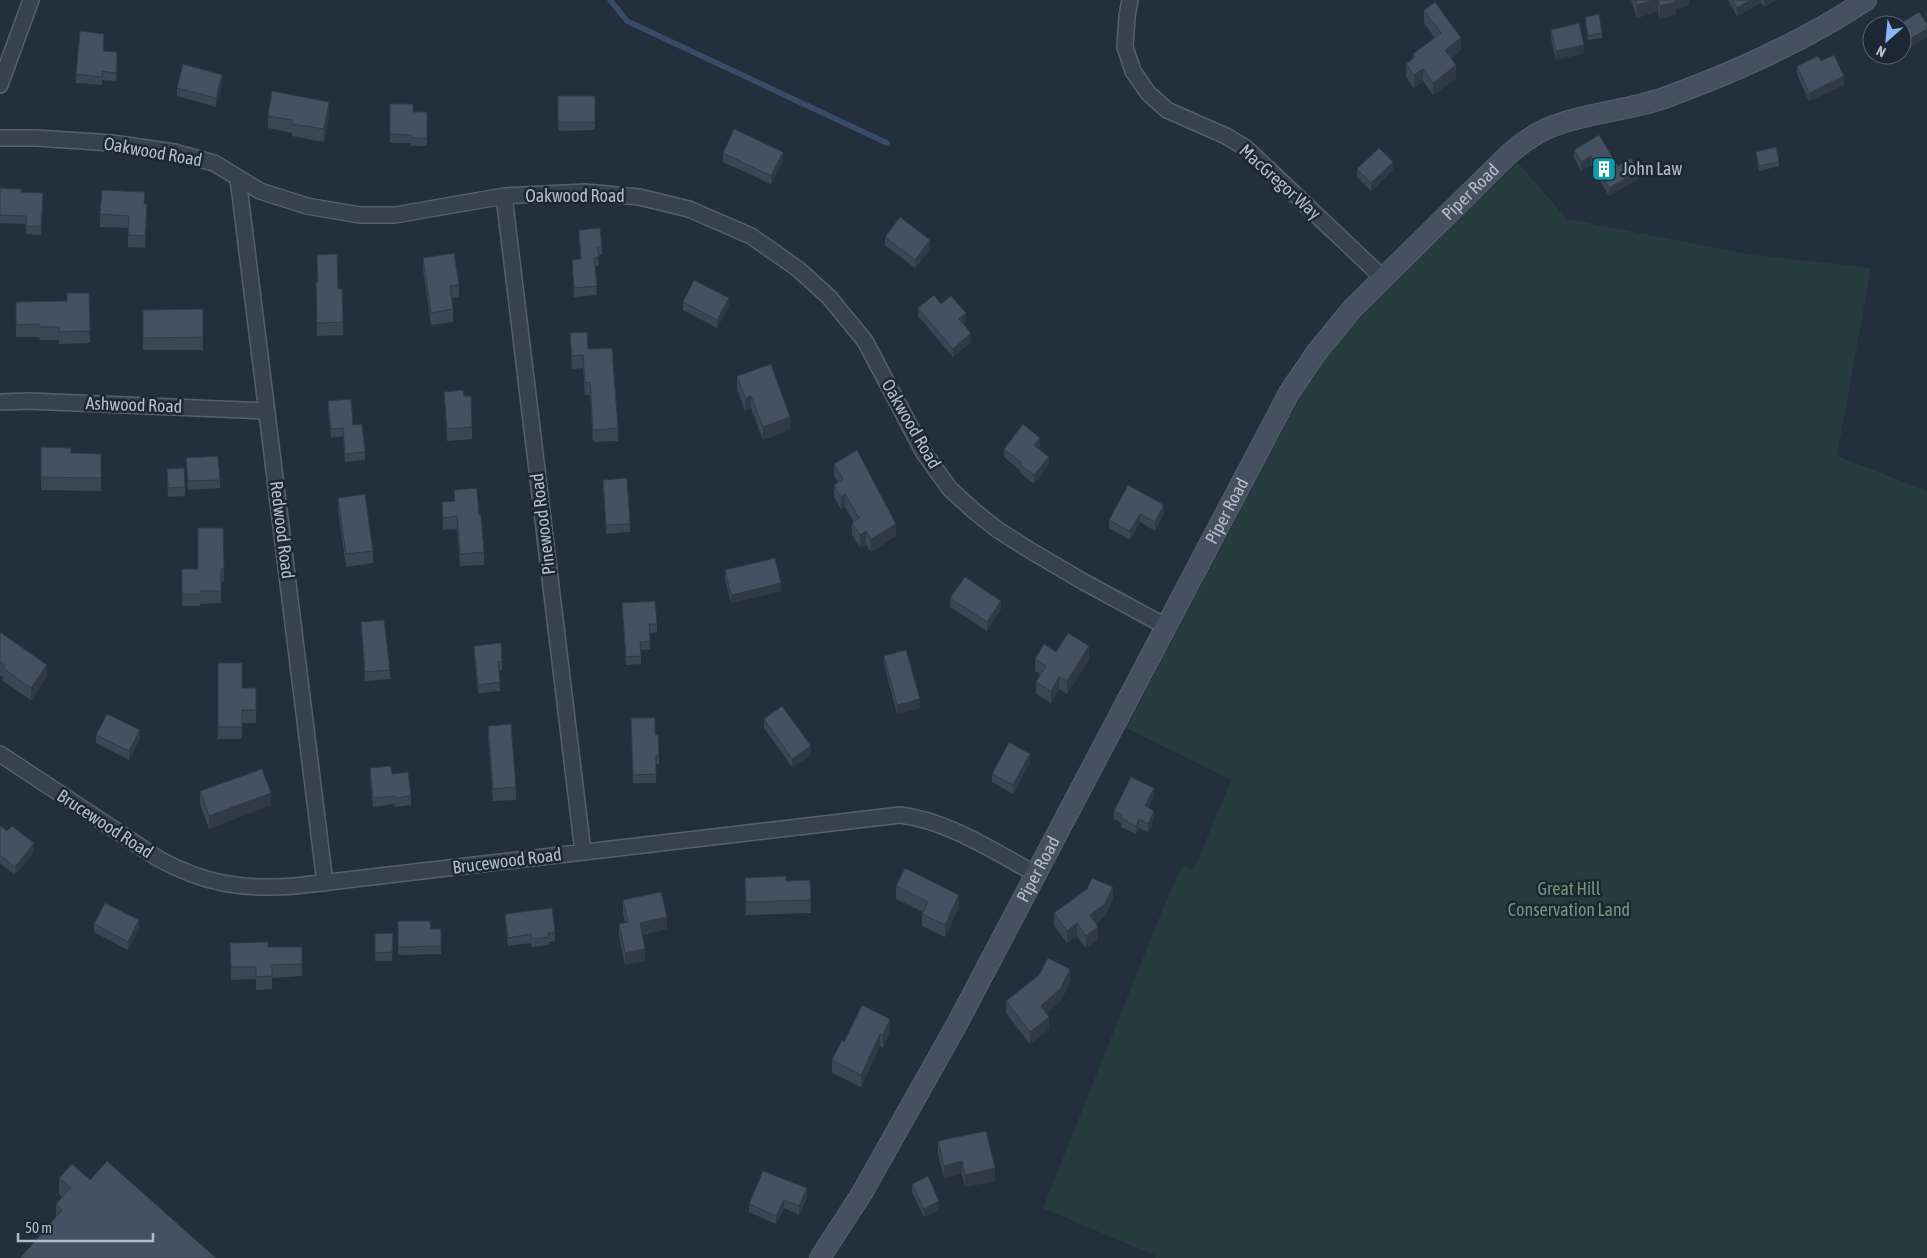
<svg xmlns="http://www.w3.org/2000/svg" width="1927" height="1258" font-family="'Asap Condensed',sans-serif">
<rect width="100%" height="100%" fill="#242f3e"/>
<path fill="#263c3f" d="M1518,163l49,56 185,36 119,13 -34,188 90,35v767h-772l1,-2 -113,-48 121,-302 19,-41 11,5 37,-90 -105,-52 183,-348 48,-66z"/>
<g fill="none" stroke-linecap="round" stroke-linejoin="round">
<path stroke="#394c67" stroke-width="5.5" d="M610,0l17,21 260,122"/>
<defs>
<path id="street" d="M1130,0l-3,16 -2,31 8,24 15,22 19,17 59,26 20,12 137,130
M0,85l31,-85
M0,138h36l76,5 62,9 40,11 46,28 47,15 53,9h35l109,-19 81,-4 54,5 50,12 62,27 47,33 31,28 36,44 59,112 26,36 24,22 24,19 33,21 53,31 83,45
M238,178l87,705
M504,196l79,656
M0,402l29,-1 238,10
M0,754l159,105c45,25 85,31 136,27l605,-71c49,6 93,36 136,59"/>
<g id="secondary">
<path id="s1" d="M820,1258l42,-65 95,-169 332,-631 27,-40 36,-44 154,-152c12,-11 25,-21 40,-28 36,-16 81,-18 118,-31 72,-26 139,-56 202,-98"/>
</g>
</defs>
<use href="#street" stroke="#565f6c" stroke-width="18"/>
<use href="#secondary" stroke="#565f6c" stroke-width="22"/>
<use href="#street" stroke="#38414e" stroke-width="15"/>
<use href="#secondary" stroke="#465061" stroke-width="20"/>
</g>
<path fill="#3b4654" d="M1631,0h58v5l-13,4v5l-16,5 -2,-8 -21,7z
M1728,0h48l-12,7 -3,-4 -24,13z
M1424,10l37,40 -10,8 5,20 -23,17 -10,-14 -9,7 -8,-11v-13l7,-5v-5l22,-16 -11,-15z
M1585,17l17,16v5l-14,2 -3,-19z
M1551,30l33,23 -28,7 -5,-21z
M104,42v9l13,10 -1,20 -14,-1v5l-26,-2v-9z
M1821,61l23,24 -35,16 -12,-27v-8z
M222,83l-6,24 -39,-11v-8z
M558,96h37v34l-37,1z
M390,104l23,8h14v34h-16v-3h-21z
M329,114l-5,28 -32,-6v-3l-24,-5v-12z
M1574,150l44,16 20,13 -29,17 -18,-31 -10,6 -7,-13z
M1756,152l23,10v4l-20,5 -3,-15z
M723,153l60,8 -12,23 -48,-22z
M1357,169l36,1 -22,21 -14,-14z
M0,188l21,4 22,10 -2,33 -15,-1v-10l-26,-1z
M145,204l2,12 -2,32 -17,-1v-19l-28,-1v-13z
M579,230l23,16v9h-4l1,11h-4l2,29 -23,2 -2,-37 8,-1z
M885,237l45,12 -15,19 -30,-23z
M317,255l21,34 5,33v13l-26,1 -1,-41v-13h1z
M423,258l36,27v12l-7,1 1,11v13l-22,3 -8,-55z
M89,293l1,50 -31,1v-4h-19l-1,-3h-23v-35l51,-1z
M683,302l46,4 -12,22 -34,-18z
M941,304l25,17 -3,3 8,18 -18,15 -35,-41v-8z
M203,309v41h-60v-40z
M570,333l18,16 30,79v13l-25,1 -3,-47h-5l-2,-27 -11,1z
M737,376l53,54 -27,10 -12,-32 -6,3 -8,-22z
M444,392l20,4 8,31v12l-25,2z
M328,401l25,24 12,27v8l-20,2 -2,-26 -12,2 -3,-28z
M1040,446l-2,2 11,17 -15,19 -14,-11v-3l-16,-13v-8z
M41,447l30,6 30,1v37l-60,-1z
M186,458l34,22v8l-32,2z
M834,464l62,72 -25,16 -5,-8 -6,4 -8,-13v-12l2,-1 -9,-15 -4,2 -7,-12v-12l4,-3 -4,-6z
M167,469l18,18v9l-17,1z
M603,480l27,44v8l-24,2z
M1128,485l36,28 -9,18 -15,-9 -10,18 -21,-12v-8z
M454,490l25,25 5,37v13l-24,1 -3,-37 -14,1 -1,-28 12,-1z
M338,498l35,53v12l-27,4 -8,-57z
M223,528l1,54 -3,-1v22l-21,1v2h-18v-37h16z
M725,570l56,21 -50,12 -6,-24z
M950,598l51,11 -14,22 -37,-24z
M622,603l35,21v8l-7,1v16l-9,1v14l-15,1z
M361,622l29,48v9l-25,2z
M0,633l47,44 -16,23 -28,-19v-4l-3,-2z
M474,646l28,15v9h-3l1,21 -22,2 -4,-39z
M1056,652l33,7 -22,35 -8,-5 -8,14 -15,-9v-12l5,-7 -6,-4v-12z
M884,656l36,52 -23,6 -13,-50z
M218,663l24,25h14v35h-14v16h-24z
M631,718l28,38v8h-3v19h-23z
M764,719l47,36 -19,12 -28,-39z
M488,726l28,61v13l-23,1 -5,-63z
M96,735l44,4 -11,21 -33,-17z
M1030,762l-17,32 -21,-12v-8z
M370,768l22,6 19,22v9l-16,2v-3l-22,3 -3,-30z
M200,791l71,14 -62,24 -9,-25z
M1154,796l-6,12 6,11 -6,13 -9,-4 -3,6 -15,-7v-4l-7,-4v-8z
M0,825l34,27 -19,23 -15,-12z
M745,878l41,3 24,-1 1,33 -65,2z
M896,886l63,21 -14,30 -23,-11v-12l1,-2 -27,-13z
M623,900l44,29 -25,6 3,26 -20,4 -6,-29v-12l6,-1 -2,-10z
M1113,900l-9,17 -8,7 2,16 -12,8 -9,-12 -10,7 -13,-17v-13z
M505,914l50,18v9l-6,1v3l-17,2 -1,-4 -23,3 -3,-24z
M398,921l33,8h10v25l-43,1z
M94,924l45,5 -11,21 -34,-18z
M393,933l-1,28h-17v-27z
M230,943l38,4h34v29l-30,2v11l-16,1v-11l-25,1z
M1070,982l-9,19 -14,12 2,16 -19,15 -24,-31v-12z
M890,1031l-7,17 -3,-2 -19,41 -29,-14v-13l12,-18z
M938,1141l57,40 -30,6 -3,-13 -18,4 -6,-24z
M59,1178l31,2 -34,38v-14l6,-7 -3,-3z
M912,1184l27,26 -15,7 -12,-25z
M807,1197l-8,18 -15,-7 -8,16 -27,-12v-8z"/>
<path fill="#303945" d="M1654,0h4v11l-21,7v-13z
M1674,0h15v5l-13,4v5l-16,5v-13z
M1751,0h10v3l-24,13v-8z
M1764,0h12l-12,7z
M1927,29v8l-25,16v-9z
M1461,38v12l-16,12v-12z
M1584,45v8l-28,7v-9z
M1456,65v13l-23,17v-12z
M1423,69v12l-9,7v-13z
M222,75v8l-6,24v-9z
M1844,76v9l-35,16v-8z
M329,102v12l-5,28v-13z
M783,152v9l-12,23v-8z
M1591,156v9l-10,6v-9z
M1393,162v8l-22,21v-8z
M1638,171v8l-29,17v-8z
M147,204v12l-2,32v-12z
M930,240v9l-15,19v-8z
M729,298v8l-12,22v-8z
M966,313v8l-7,6v-8z
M971,333v9l-18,15v-8z
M751,396v12l-6,3v-13z
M790,417v13l-27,10v-13z
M1040,438v8l-6,8v-9z
M1049,457v8l-15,19v-9z
M845,494v13l-4,2v-12z
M1164,505v8l-9,18v-9z
M1140,514v8l-10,18v-9z
M896,524v12l-25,16v-13z
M866,531v13l-6,4v-13z
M781,583v8l-50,12v-8z
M1001,601v8l-14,22v-9z
M1089,646v13l-22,35v-13z
M47,665v12l-16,23v-12z
M1059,677v12l-8,14v-12z
M920,699v9l-23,6v-9z
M140,730v9l-11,21v-9z
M811,746v9l-19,12v-8z
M1030,754v8l-17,32v-9z
M1154,788v8l-9,19v-9z
M271,793v12l-62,24v-13z
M1154,811v8l-6,13v-8z
M1139,819v9l-3,6v-8z
M34,843v9l-19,23v-8z
M1113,887v13l-9,17 -14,11v-13z
M959,895v12l-14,30v-12z
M667,917v12l-27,6v-12z
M139,920v9l-11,21v-8z
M1077,923v13l-10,7v-12z
M1098,927v13l-12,8v-12z
M645,949v12l-20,4v-12z
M1070,969v13l-9,19 -20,17v-12z
M1049,1017v12l-19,15v-12z
M890,1019v12l-7,17v-13z
M880,1034v12l-19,41v-12z
M962,1161v13l-18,4v-12z
M995,1168v13l-30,6v-12z
M807,1188v9l-8,18v-9z
M784,1200v8l-8,16v-8z
M939,1201v9l-15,7v-8z"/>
<path fill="#455162" stroke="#303945" d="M1635,0h19l-17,5z
M1658,0h17l1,2 -16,4z
M1733,0h18l-14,8z
M1435,2l26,36 -16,12 11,15 -23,18 -10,-14 -9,6 -8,-11 9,-7 -2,-3 28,-21 -17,-23z
M1919,12l8,12v5l-25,15v-19h-11l10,-6 2,3z
M1599,14l3,19 -14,3 -3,-19z
M1579,23l5,22 -28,6 -5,-21z
M80,31l24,3 -1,17 14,1 -1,21 -14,-2v6l-26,-3z
M1834,55l10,21 -35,17 -12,-27 21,-10 3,5z
M183,64l39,11 -6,23 -39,-10z
M272,91l57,11 -5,27 -32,-5 1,-4 -25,-4z
M558,96h37v26h-37z
M390,104h23v8h14v26h-16v-3l-21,-1z
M734,129l49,23 -12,24 -48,-23z
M1599,135l19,31 13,-8 7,13 -29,17 -18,-32 -10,6 -7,-12z
M1776,147l3,15 -20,4 -3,-14z
M1379,148l14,14 -22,21 -14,-14z
M0,188l21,1v3l22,1 -2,33h-15v-10l-26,-1z
M102,190l43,2 -1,12h3l-2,32 -17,-1 1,-19 -29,-2z
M900,217l30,23 -15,20 -30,-23z
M600,228l2,18 -5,1 2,10 -5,1 3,28 -23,2 -2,-28 9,-1 -2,-29z
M454,253l5,32 -9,1 3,23 -22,4 -8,-55z
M337,254l1,35h4l1,33 -26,1 -1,-41h2l-1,-27z
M694,280l35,18 -12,22 -34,-18z
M67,293h22l1,38 -31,1v-5h-19l-1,-3 -23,1v-23l51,-1z
M934,295l7,9 10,-8 15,17 -7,6 12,14 -18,16 -35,-41z
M203,309v28l-60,1v-28z
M587,332l1,17 24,-1 6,80 -25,2 -3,-48 -5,1 -2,-28 -11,1 -2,-23z
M771,364l19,53 -27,10 -12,-31 -6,2 -8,-22z
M463,390l1,6h7l1,31 -25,2 -3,-37z
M351,399l2,26 9,-1 3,28 -20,2 -2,-26 -12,1 -3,-28z
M1023,424l17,14 -6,7 15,12 -15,18 -14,-10 2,-2 -18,-14z
M41,447l30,1v5l30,1v24l-60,-1z
M857,450l39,74 -25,15 -5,-8 -6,4 -8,-12 7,-5 -14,-24 -4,3 -7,-12 9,-6 -9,-15z
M218,456l2,24 -32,1 -2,-23z
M184,468l1,19 -17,1 -1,-19z
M627,478l3,46 -24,1 -3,-45z
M1128,485l36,20 -9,17 -15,-8 -10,17 -21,-11z
M477,488l2,27h2l3,37 -24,2 -3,-38 -14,2 -1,-16 13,-1 -1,-11z
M365,494l8,57 -27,3 -8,-56z
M198,528h25l1,41h-3v22h-21v3h-18v-25h16z
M775,558l6,25 -50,12 -6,-25z
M965,577l36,24 -14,21 -37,-24z
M655,601l2,23h-8l1,17 -10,1 1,14 -15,1 -4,-54z
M384,620l6,50 -25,2 -4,-50z
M0,632l47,33 -16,23 -28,-20 2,-2 -5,-4z
M1068,633l21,13 -22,35 -8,-4 -8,14 -15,-9 10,-16 -11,-7 9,-15 12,8z
M501,643l1,18 -4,1 2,20 -22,3 -4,-39z
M906,650l14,49 -23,6 -13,-49z
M218,663h24v25h14v22h-14v17h-24z
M782,706l29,40 -19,13 -28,-40z
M107,714l33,16 -11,21 -33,-16z
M631,718h24v17h3l1,21h-3v18l-23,1z
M511,724l5,63 -23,2 -5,-63z
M1009,742l21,12 -17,31 -21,-11z
M391,766l1,8 16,-2 3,24 -16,2v-2l-22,2 -3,-30z
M262,769l9,24 -62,23 -9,-25z
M1131,777l23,11 -9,18 9,5 -6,13 -9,-5 -3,7 -15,-8 1,-3 -8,-4z
M0,825l7,6 5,-5 22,17 -19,24 -15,-12z
M905,868l54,27 -14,30 -23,-11 6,-12 -32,-16z
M786,876v5l24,-1 1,20 -65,2 -1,-24z
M1092,878l21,9 -9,18 -14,10 8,12 -12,9 -9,-13 -10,8 -13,-18 33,-24z
M661,892l6,25 -27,6 5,26 -20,4 -6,-29 9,-2 -5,-22z
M105,903l34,17 -11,22 -34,-18z
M552,908l3,24 -7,1 1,4 -17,2 -1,-5 -23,4 -3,-24z
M398,921h32l1,8h10v17l-43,1z
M393,933l-1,19 -17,1v-19z
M268,942v5h34v17l-30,1v11l-16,1v-10h-25l-1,-24z
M1048,958l22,11 -9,19 -20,18 8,11 -19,15 -24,-31 33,-26z
M862,1005l28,14 -7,16 -3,-1 -19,41 -29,-15 10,-20 2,2z
M986,1131l9,37 -30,7 -3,-14 -18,5 -6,-25z
M107,1161l109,97h-196l42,-48 -6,-6 15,-16 -12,-10 13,-14 18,16z
M763,1171l44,17 -8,18 -15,-6 -8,16 -27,-12z
M928,1176l11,25 -15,8 -12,-25z"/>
<defs>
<symbol id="building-square" viewBox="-11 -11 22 22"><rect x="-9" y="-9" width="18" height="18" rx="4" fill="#0f9aa8" stroke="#1d2633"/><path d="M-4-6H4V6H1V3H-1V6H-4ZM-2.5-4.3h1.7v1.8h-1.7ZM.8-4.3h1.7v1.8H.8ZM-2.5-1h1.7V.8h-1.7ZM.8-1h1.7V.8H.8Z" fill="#fff"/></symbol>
</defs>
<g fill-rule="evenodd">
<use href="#building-square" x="1590" y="155" width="28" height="28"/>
</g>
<g text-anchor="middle" stroke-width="5" stroke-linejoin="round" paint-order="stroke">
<g font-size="18" fill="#b4bcc9" stroke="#1d2633">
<text transform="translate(153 152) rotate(10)" y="6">Oakwood Road</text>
<text transform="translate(1280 182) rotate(42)" y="6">MacGregor Way</text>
<text dy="6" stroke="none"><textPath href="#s1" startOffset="1256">Piper Road</textPath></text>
<text x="575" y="202">Oakwood Road</text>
<text transform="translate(134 405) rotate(2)" y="6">Ashwood Road</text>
<text transform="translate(911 424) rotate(60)" y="6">Oakwood Road</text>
<text dy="6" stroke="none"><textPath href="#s1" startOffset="851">Piper Road</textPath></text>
<text transform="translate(543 524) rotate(-97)" y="6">Pinewood Road</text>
<text transform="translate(282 530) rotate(83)" y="6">Redwood Road</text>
<text transform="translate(105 824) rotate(33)" y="6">Brucewood Road</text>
<text transform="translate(507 861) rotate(-7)" y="6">Brucewood Road</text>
<text dy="6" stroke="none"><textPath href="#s1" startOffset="446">Piper Road</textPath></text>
</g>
<g font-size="18" fill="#b4bcc9" stroke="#1d2633" text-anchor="start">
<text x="1622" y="175">John Law</text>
</g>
<g font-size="18" fill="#6b9a76" stroke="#1d2633">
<text x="1569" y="895">Great Hill<tspan x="1569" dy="21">Conservation Land</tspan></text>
</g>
</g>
<g transform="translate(1887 40) rotate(207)"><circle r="24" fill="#1d2633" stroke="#59626f"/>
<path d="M0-4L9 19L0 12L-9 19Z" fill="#8ab4f8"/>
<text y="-8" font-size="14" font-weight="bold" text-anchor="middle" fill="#b4bcc9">N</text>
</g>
<path d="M18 1233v8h135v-8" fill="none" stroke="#b4bcc9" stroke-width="2.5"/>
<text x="25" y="1233" font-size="15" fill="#b4bcc9" stroke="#1d2633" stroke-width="4" paint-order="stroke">50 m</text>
</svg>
